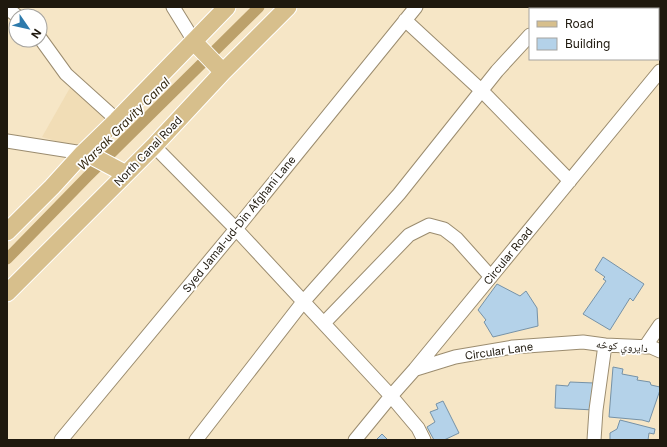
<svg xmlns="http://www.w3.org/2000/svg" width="667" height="447" font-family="Inter,'Noto Naskh Arabic',sans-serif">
<rect width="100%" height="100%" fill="#f6e6c6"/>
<path fill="#f1ddb6" d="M71,86l43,34 -31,29 -41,-12z"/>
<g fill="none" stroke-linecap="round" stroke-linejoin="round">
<path stroke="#bca16b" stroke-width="11" d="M7,259l80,-82 172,-170"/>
</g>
<path fill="#b4d2e9" stroke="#7692a7" d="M603,257l41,27 -11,17 -3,-3 -20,32 -27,-16 23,-33 -3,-2 2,-2 -10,-7z
M497,284l23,12 6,-5 11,17 1,18 -45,11 -9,-15 2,-2 -8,-10z
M613,367l10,2 -1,5 16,3 -1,3 13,2 1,3 9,2v3l-11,32 -7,-2 -33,-3z
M570,382l24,1v27l-39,-2 1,-23 12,1z
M443,401l16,32 -15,7h-10l-7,-13 8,-5 -5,-10 8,-3 -2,-5z
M620,420l35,9 -1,5 -5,-1 -1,7h-38v-7l7,-4z
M382,434l6,6h-12z"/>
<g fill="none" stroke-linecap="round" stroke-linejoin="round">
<defs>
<path id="minor" d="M173,7l21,34
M7,8l10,8
M554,9l1,-2
M405,20l77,71 88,90
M40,38l26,36 51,46
M7,141l76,12
M154,146l82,83 155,167 27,32 6,12
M324,323l85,-88 20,-10 15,4 13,10 34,38
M645,347l15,-22
M416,369l39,-12 58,-10 70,-5 22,3 46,2 9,4
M61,440l175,-211 180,-222
M196,440l107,-138 96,-108 98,-123 33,-36
M355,440l36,-44 24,-27 245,-298
M594,440l2,-30 9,-65"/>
<path id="major" d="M194,41l2,3 27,28
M83,153l9,3 34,18
M7,232l45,-45 31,-34 34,-33 110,-113
M7,293l147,-147 69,-74 65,-65"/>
</defs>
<use href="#minor" stroke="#9b8c6f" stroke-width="15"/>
<use href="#major" stroke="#fff" stroke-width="19"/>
<use href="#minor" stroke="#fff" stroke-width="13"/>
<use href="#major" stroke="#d7bf8c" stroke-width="17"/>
</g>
<g text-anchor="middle" stroke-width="3.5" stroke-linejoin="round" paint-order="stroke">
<g font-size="11" fill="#1f190e" stroke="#fff">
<text transform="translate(148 151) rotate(-46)" y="4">North Canal Road</text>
<text transform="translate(239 224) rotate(-51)" y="4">Syed Jamal-ud-Din Afghani Lane</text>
<text transform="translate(508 256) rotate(-51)" y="4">Circular Road</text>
<text transform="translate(622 346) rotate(5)" y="4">دایروي کوڅه</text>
<text transform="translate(499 351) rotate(-8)" y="4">Circular Lane</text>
</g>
<g font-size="12" font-style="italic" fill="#372b12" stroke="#fff">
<text transform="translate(124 124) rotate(-45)" y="4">Warsak Gravity Canal</text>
</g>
</g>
<rect width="667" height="447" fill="none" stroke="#1f190e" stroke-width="16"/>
<rect x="529" y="8" width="130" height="52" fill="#ffffff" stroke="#a5a39f"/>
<rect x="537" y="21" width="20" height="6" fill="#d7bf8c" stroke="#a5a39f"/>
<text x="565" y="28" font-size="12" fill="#1f190e">Road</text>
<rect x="537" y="38" width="20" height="12" fill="#b4d2e9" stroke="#a5a39f"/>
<text x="565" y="48" font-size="12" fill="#1f190e">Building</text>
<g transform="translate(28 28) rotate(124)"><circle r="19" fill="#ffffff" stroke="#a5a39f"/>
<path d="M0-3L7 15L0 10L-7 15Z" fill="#2d7aac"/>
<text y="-6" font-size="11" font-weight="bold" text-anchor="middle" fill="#1f190e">N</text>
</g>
</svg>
